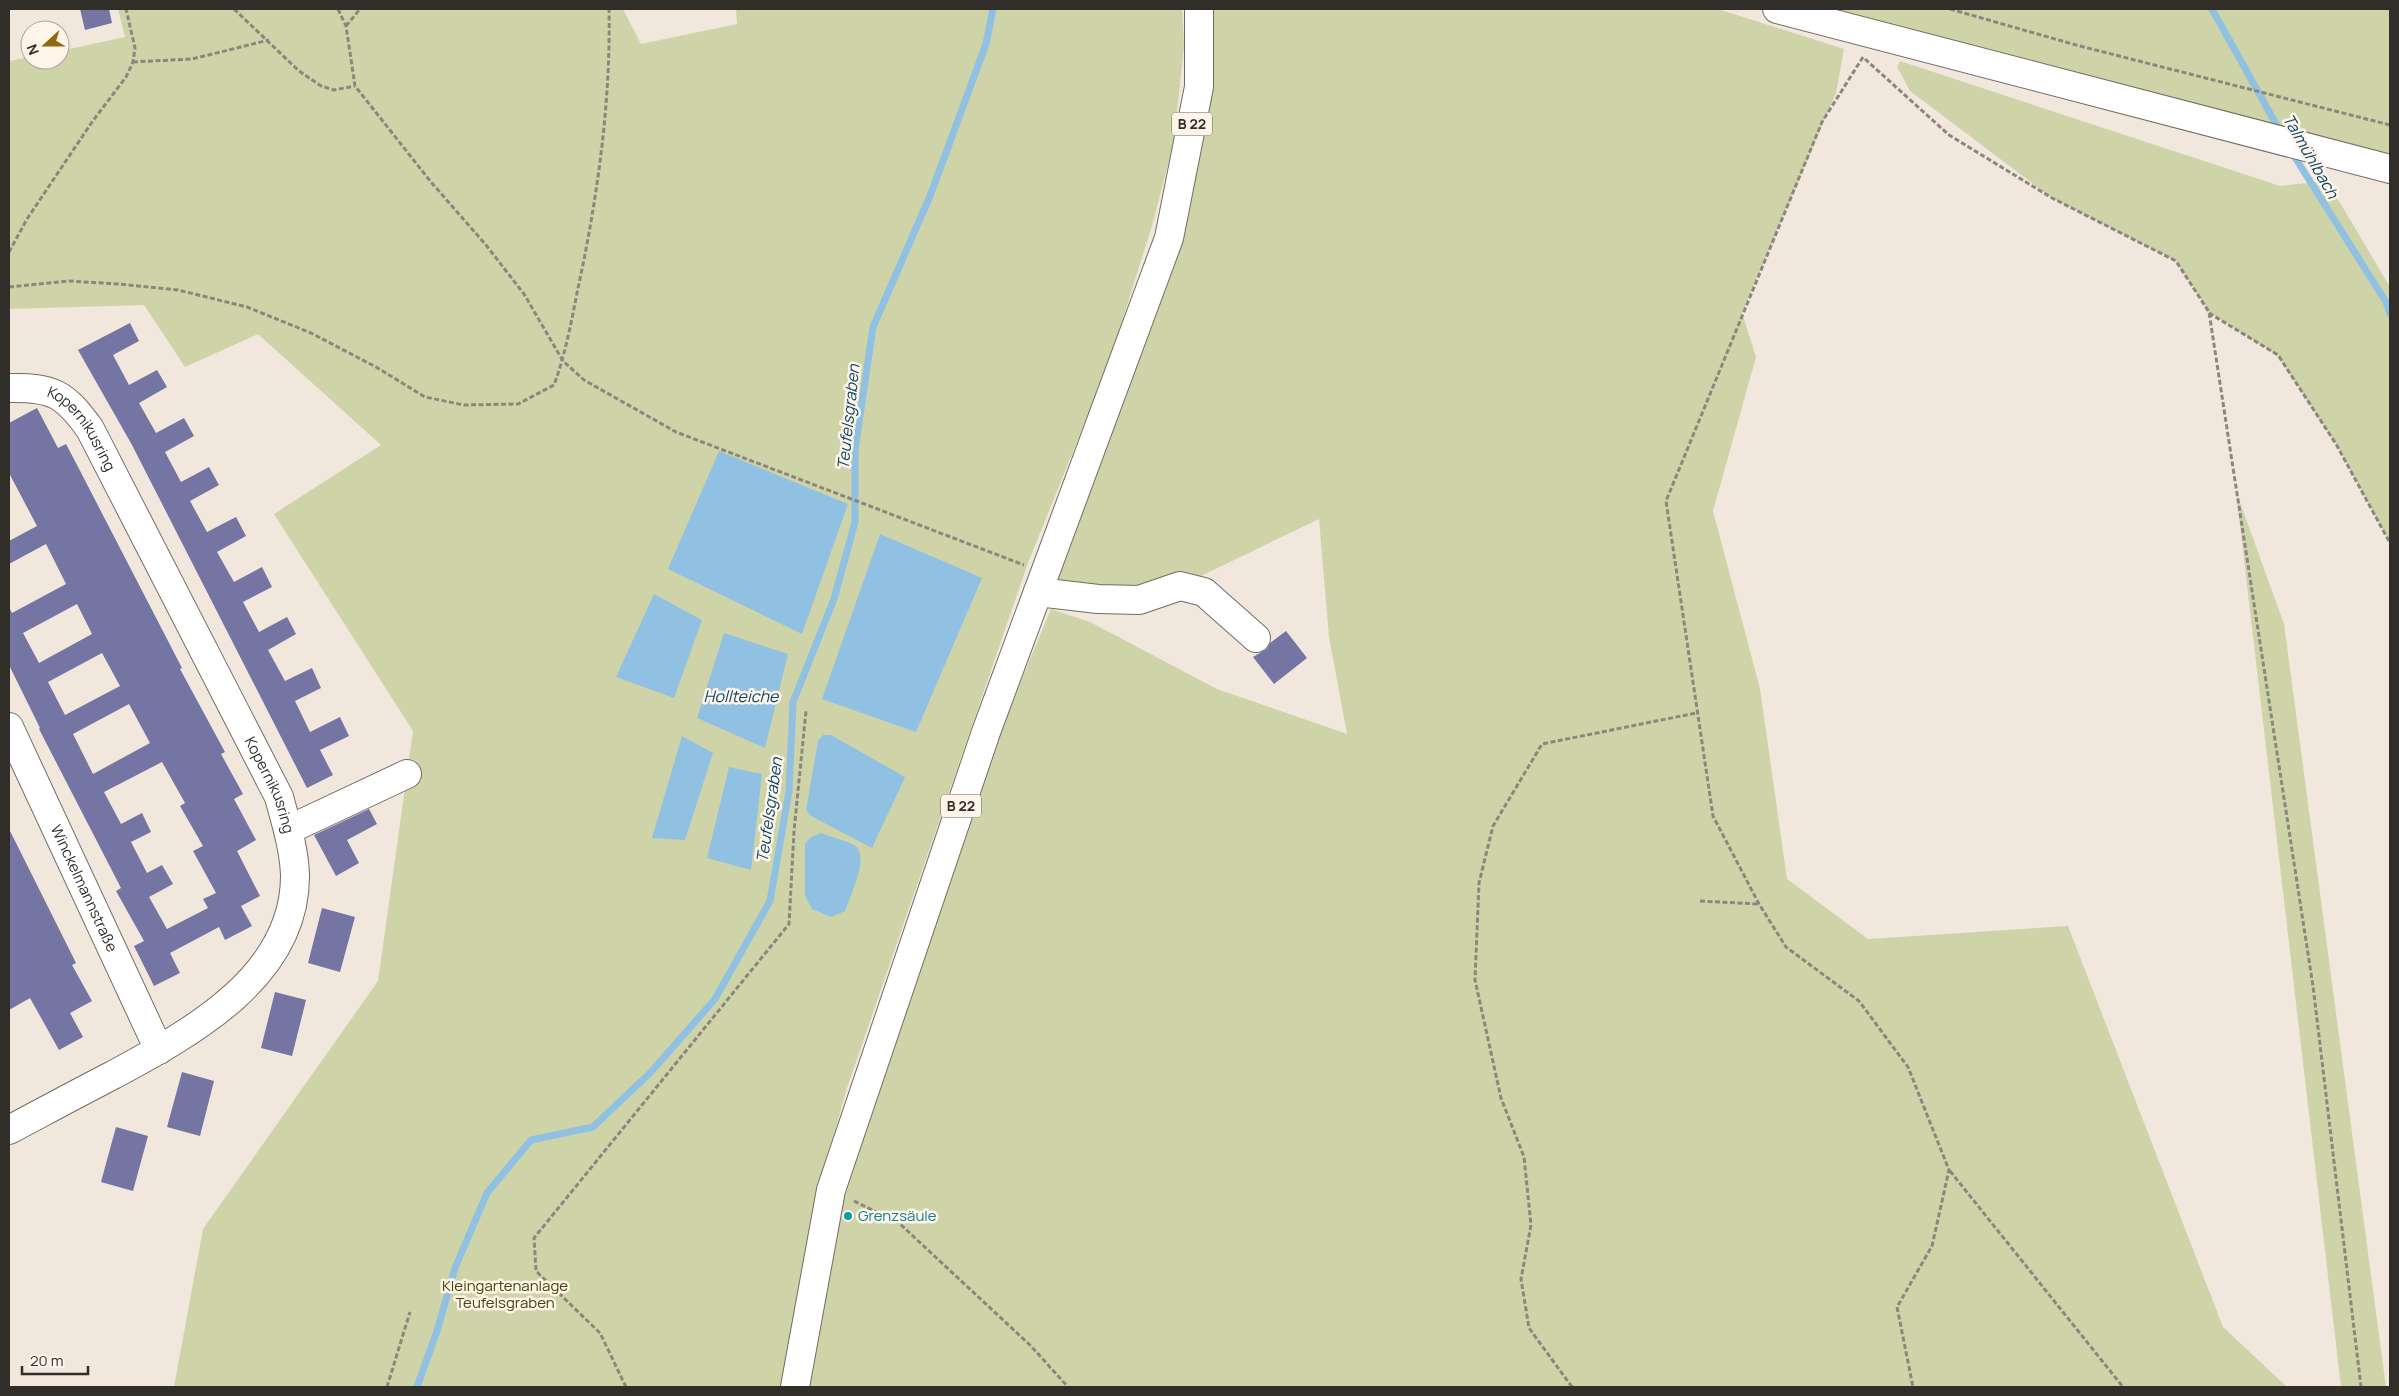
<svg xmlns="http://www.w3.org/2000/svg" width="2399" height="1396" font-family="Manrope,sans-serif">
<rect width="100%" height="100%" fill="#f1e7dd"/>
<path fill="#ced4a7" d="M118,9h505l18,35 96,-20 -1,-15h446l2,37 -10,94 -20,79 -44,141 -82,203 -182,528 -25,91 -40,205h-607l29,-158 175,-248 35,-250 -139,-217 107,-69 -123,-111 -73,33 -41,-62 -135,4v-248l21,-4v3h30v-9l65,-14z
M1211,9h507l126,40 -8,44 -94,220 14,44 -43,154 47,178 27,190 81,60 200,-13 155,401 64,60h-1478l39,-224 134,-388 69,-166 39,13 127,67 130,45 -18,-97 -10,-118 -139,67 -117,3 -7,-11 111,-296z
M1825,9h565v152z
M1900,61l380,125 47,-5 63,106v256l-54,-99 -58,-88 -69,-44 -33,-51 -124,-63 -142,-107 -13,-24z
M2236,491l48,133 102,763h-45z"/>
<path fill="#90c1e3" d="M719,451l129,53 -46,130 -134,-65z
M880,534l102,44 -66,154 -94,-33z
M654,594l48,26 -28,78 -58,-21z
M724,633l64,21 -23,94 -68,-30z
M823,735h8l74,42 -33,71 -61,-32 -5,-6 12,-69z
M682,736l31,17 -28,87 -33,-2z
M729,767l33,7 -11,96 -44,-12z
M821,833c10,4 23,7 33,12 17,10 -4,51 -9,66l-14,6 -19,-8 -7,-13v-52l6,-7z"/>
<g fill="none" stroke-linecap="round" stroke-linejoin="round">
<path stroke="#90c1e3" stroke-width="7" d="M2212,9l69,124
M2291,151l95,151 4,12
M417,1387l20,-56 18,-63 32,-75 44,-53 62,-13 58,-55 64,-73 55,-98 19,-110 4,-89 41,-103 21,-77v-72l18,-123 57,-131 56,-152 7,-35"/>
</g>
<path fill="#7475a3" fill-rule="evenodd" d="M80,9h29l3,14 -27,7z
M130,323l9,18 -26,14 16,30 28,-15 10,17 -28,16 17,30 28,-15 10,18 -29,16 16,30 28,-15 10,18 -29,16 17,31 29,-15 10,19 -29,16 17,30 28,-15 10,20 -29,15 16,30 28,-15 9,17 -28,16 17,31 27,-13 9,20 -26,13 15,31 30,-15 9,19 -29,14 13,25 -26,13 -175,-343 -54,-95z
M37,408l21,40 8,-4 10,19 106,205 -2,1 45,83 -4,2 22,40 -9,5 22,41 -19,11 23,45 -19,10 11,20 -27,14 -6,-13 -49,26 10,20 -26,13 -20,-40 10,-5 -28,-50 5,-3 -82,-159 1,-1 -31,-63v-58l3,6 54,-29 -20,-40 -37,20v-23l28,-15 -28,-53v-50zM77,604l15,30 -53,29 -16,-30zM102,653l18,33 -55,29 -17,-33zM129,704l21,39 -57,31 -20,-40zM162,762l23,41 -5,3 23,40 -10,5 23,42 -13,6 5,9 -41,21 -18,-32 24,-13 -11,-19 -15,8 -16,-31 20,-10 -9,-19 -21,11 -17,-32z
M1286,631l21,27 -33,26 -21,-27 14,-8 3,-6z
M369,809l8,15 -30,16 12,23 -23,13 -22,-41z
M9,829l67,134 -4,2 20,36 -22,12 13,24 -24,13 -29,-52 -21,12z
M322,908l33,9 -15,55 -32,-9z
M275,992l31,8 -14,56 -31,-8z
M182,1072l32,9 -14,55 -33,-9z
M116,1127l32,9 -15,55 -32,-9z"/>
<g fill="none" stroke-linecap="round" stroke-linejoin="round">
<defs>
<g id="minor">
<path id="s1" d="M9,388c44,-1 56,6 81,41l189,368c7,26 15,51 16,78 1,102 -106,159 -182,200 -35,18 -70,37 -104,55"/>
<path d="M1038,592l60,7 41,1 41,-14 24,6 52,46"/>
<path id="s2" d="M9,727l150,323"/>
<path d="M288,830l119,-56"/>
</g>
<path id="major" d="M1777,9l613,160
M795,1387l36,-197 155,-458 183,-494 30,-151v-78"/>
</defs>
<use href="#minor" stroke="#746c63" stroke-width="30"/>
<use href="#major" stroke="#746c63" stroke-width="30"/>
<path stroke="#8d867f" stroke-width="3" stroke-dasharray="5 2.5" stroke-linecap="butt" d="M234,9l65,62 22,15 13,4 21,-4
M338,9l8,17 9,60 76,96 55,63 38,49 39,67 21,19 92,52 348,133
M1950,9l126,36 314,80
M346,26l14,-17
M1863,57l-41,65 -156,379 47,315 46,88 27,43 73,54 49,66 41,103 -17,76 -35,61 16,80
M1865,59l84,76 103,63 124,63 33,51 104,674 48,401
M133,62l59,-3 77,-19
M9,252l18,-33 65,-97 34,-45 7,-15 2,-14 -9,-39
M9,287l60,-6 49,3 60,6 69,17 64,26 65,34 49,30 39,8 54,-1 36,-19c11,-30 17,-61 23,-92 20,-92 34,-190 32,-284
M2209,313l69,42 58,89 54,99
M1700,901l58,3
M1950,1171l173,216
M854,1201l45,22 132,123 37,41
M387,1387l23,-75
M626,1387l-26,-54 -64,-62 -2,-33 255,-314 5,-93 12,-120
M1572,1387l-43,-59 -8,-49 10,-54 -7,-68 -23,-59 -26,-118 4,-97 14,-57 49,-82 154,-31"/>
<use href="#minor" stroke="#fff" stroke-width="28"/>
<use href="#major" stroke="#fff" stroke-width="28"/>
</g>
<circle fill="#0f9aa8" stroke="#fef4ea" stroke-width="2" cx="848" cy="1216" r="5"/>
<g text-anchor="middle" stroke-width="5" stroke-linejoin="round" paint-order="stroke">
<g fill="#fef4ea" stroke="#6e6963" stroke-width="1">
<rect x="1172" y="112.5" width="40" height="23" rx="4"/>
<rect x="941" y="794.5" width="40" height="23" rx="4"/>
</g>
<g font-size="14" font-weight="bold" fill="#312d29">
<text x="1192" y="129">B 22</text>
<text x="961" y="811">B 22</text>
</g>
<g font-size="15" fill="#312d29" stroke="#fef4ea">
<text dy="5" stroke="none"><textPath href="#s1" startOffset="91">Kopernikusring</textPath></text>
<text dy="5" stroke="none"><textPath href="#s1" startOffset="496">Kopernikusring</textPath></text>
<text dy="5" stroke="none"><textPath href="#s2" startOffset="178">Winckelmannstraße</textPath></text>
</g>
<g font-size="15" fill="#0d838f" stroke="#fef4ea" text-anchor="start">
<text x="858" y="1221">Grenzsäule</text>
</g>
<g font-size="15" fill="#434707" stroke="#fef4ea">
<text x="505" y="1291">Kleingartenanlage<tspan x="505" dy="17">Teufelsgraben</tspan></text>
</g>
<g font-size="16" font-style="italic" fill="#094768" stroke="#fef4ea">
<text transform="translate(2311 156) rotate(60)" y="6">Talmühlbach</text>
<text transform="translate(848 417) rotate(-84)" y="6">Teufelsgraben</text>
<text x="741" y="702">Hollteiche</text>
<text transform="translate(769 810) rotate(-82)" y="6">Teufelsgraben</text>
</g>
</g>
<rect width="2399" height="1396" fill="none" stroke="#312d29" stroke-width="20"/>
<g transform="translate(45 45) rotate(249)"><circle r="24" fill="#fef4ea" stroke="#aca49d"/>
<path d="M0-4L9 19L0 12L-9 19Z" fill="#926711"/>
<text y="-8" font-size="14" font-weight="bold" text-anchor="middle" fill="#312d29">N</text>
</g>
<path d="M22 1366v8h66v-8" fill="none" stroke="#312d29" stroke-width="2.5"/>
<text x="30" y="1366" font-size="15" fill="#312d29" stroke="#fef4ea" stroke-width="4" paint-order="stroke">20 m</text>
</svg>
